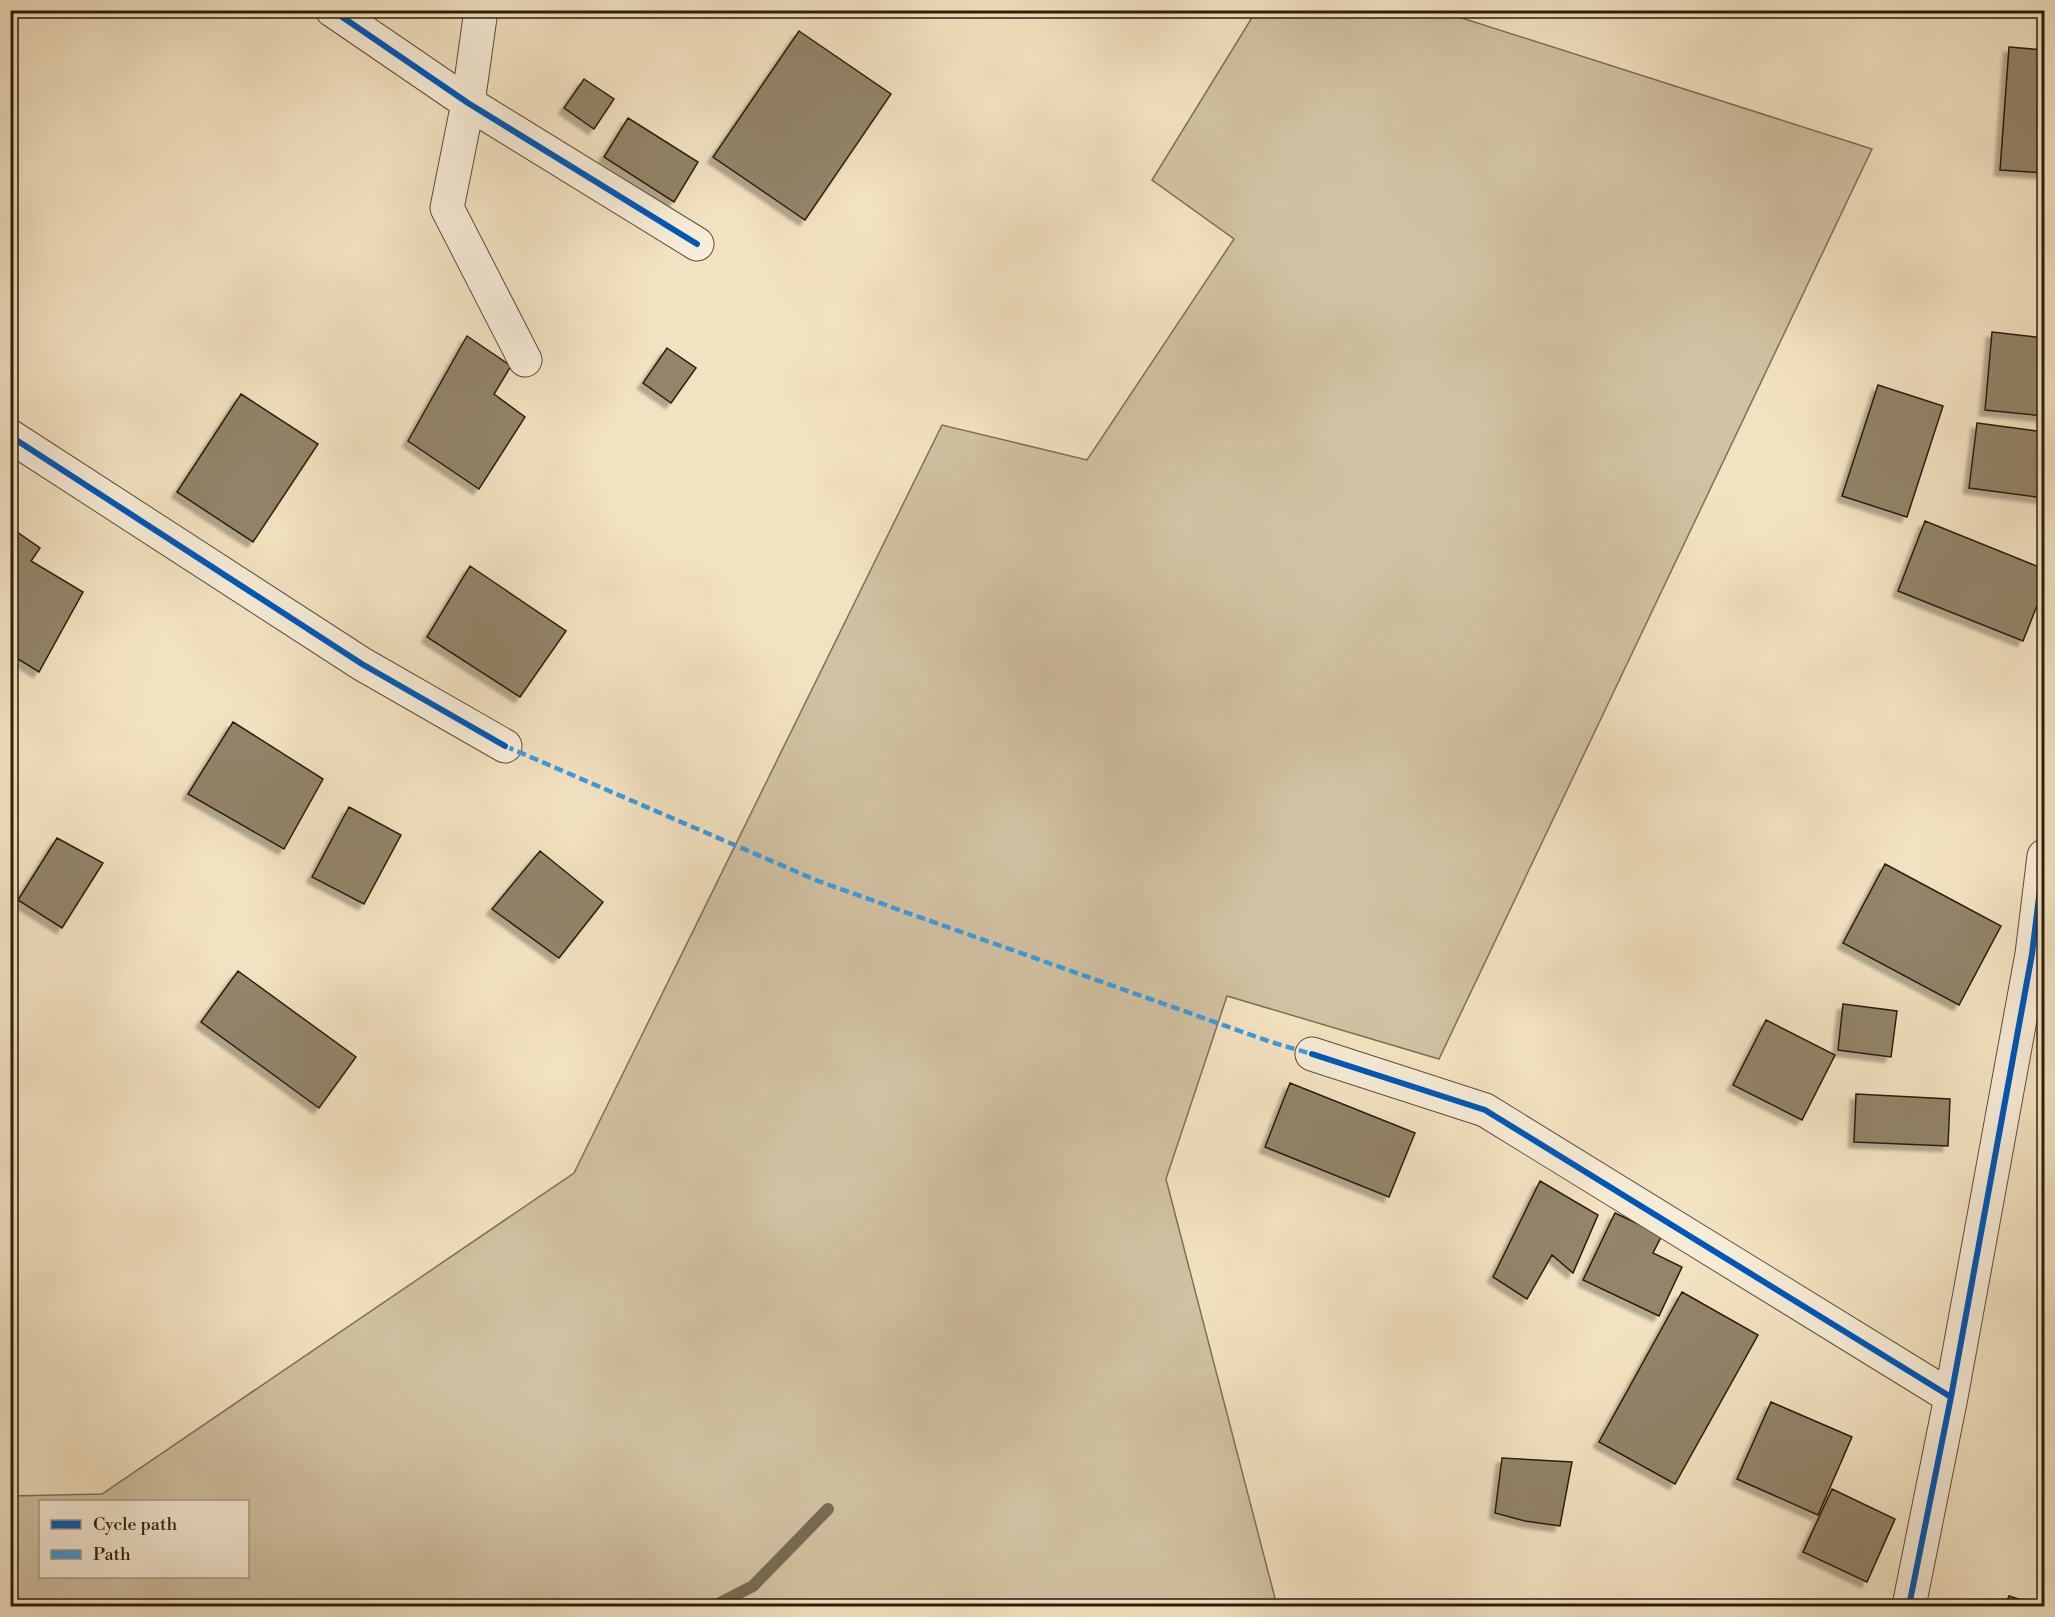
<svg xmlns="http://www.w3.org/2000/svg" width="2055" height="1617" font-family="'Libre Bodoni',serif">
<defs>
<filter id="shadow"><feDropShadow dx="-5.5" dy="5.5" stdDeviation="1.5" flood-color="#0004"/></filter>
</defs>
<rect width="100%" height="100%" fill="#f3e2c1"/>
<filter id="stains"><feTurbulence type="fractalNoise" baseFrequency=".00333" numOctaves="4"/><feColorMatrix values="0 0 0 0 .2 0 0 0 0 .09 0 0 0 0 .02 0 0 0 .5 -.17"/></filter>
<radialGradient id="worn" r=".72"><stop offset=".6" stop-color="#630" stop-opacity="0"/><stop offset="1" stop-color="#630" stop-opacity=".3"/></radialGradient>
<path fill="#d1c1a2" stroke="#7e7056" stroke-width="1.5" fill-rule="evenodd" d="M1256,11h184l432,138 -433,910 -212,-63 -61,183 111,427h-1266v-110l91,-2 472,-321 368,-748 145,35 147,-221 -82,-59zM40,1502h208v74h-208z"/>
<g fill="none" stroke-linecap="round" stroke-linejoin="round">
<path stroke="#7a6b53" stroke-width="12" d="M714,1606l39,-20 75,-77"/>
</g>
<path fill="#93846a" stroke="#2b1e0b" stroke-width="1.5" filter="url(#shadow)" d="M799,31l92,63 -86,126 -92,-63z
M2009,47l35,3v123l-44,-3z
M584,79l30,20 -20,30 -30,-21z
M628,118l70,44 -24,40 -70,-45z
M1992,332l52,6v78l-59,-6z
M467,336l44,30 -17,28 31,23 -46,72 -71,-48z
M667,348l29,20 -25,35 -28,-20z
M1878,385l65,21 -36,111 -65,-21z
M241,394l77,50 -65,98 -76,-50z
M1977,423l67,9v66l-75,-10z
M1925,521l119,48v19l-21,53 -125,-50z
M10,527l30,21 -9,13 52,31 -44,80 -29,-18z
M470,566l96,65 -46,66 -93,-60z
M233,722l90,57 -39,70 -96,-55z
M349,807l52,28 -37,69 -52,-27z
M57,838l46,25 -41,65 -44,-28z
M540,851l63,51 -44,56 -67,-49z
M1885,864l116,62 -42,79 -116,-62z
M238,971l118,86 -37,51 -118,-86z
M1843,1004l54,7 -6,46 -53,-7z
M1766,1020l69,35 -33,65 -69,-35z
M1290,1083l125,50 -26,64 -124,-50z
M1856,1094l94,5 -2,47 -94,-4z
M1540,1181l58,34 -25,58 -21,-18 -25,44 -34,-22z
M1615,1213l47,22 -9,18 29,14 -23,49 -76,-36z
M1682,1292l76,43 -83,149 -76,-42z
M1771,1402l81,35 -34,78 -81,-36z
M1502,1458l70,4 -12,64 -35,-5 -30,-8z
M1832,1489l63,30 -28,63 -64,-30z
M2009,1596l32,10h-36z"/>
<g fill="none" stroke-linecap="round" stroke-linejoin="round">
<defs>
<path id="minor" d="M332,10l136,93 229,141
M481,10l-13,93 -21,105 78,152
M10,436l352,228 143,82
M1312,1054l173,56 466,287 -42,209
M1951,1397l81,-443 12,-98"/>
</defs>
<use href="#minor" stroke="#5d4f38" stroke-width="35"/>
<use href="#minor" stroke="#f7ecd7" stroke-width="33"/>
<path stroke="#3d9bde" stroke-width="4.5" stroke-dasharray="9 4.5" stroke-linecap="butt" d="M505,746l313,135 453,161 41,12"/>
<defs>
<path id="cycleway" d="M332,10l136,93 229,141
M10,436l352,228 143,82
M1312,1054l173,56 466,287 -42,209
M1951,1397l81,-443 12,-98"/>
</defs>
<use href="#cycleway" stroke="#f7ecd7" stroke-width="10"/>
<use href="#cycleway" stroke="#0057b8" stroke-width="6"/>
</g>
<rect width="2055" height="1617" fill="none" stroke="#f3e2c1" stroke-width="36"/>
<rect x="12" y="12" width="2031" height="1593" fill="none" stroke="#2b1e0b" stroke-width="3"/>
<rect x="18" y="18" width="2019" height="1581" fill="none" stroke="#2b1e0b" stroke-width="1.5"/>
<rect x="39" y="1500" width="210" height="78" fill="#f7ecd7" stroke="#a59a85" stroke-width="1.5"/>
<rect x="51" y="1520" width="30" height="9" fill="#0057b8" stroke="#a59a85" stroke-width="1.5"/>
<text x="93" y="1530" font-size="18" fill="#2b1e0b">Cycle path</text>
<rect x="51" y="1550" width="30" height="9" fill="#3d9bde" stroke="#a59a85" stroke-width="1.5"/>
<text x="93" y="1560" font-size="18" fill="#2b1e0b">Path</text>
<rect width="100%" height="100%" filter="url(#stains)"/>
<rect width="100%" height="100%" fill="url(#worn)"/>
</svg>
